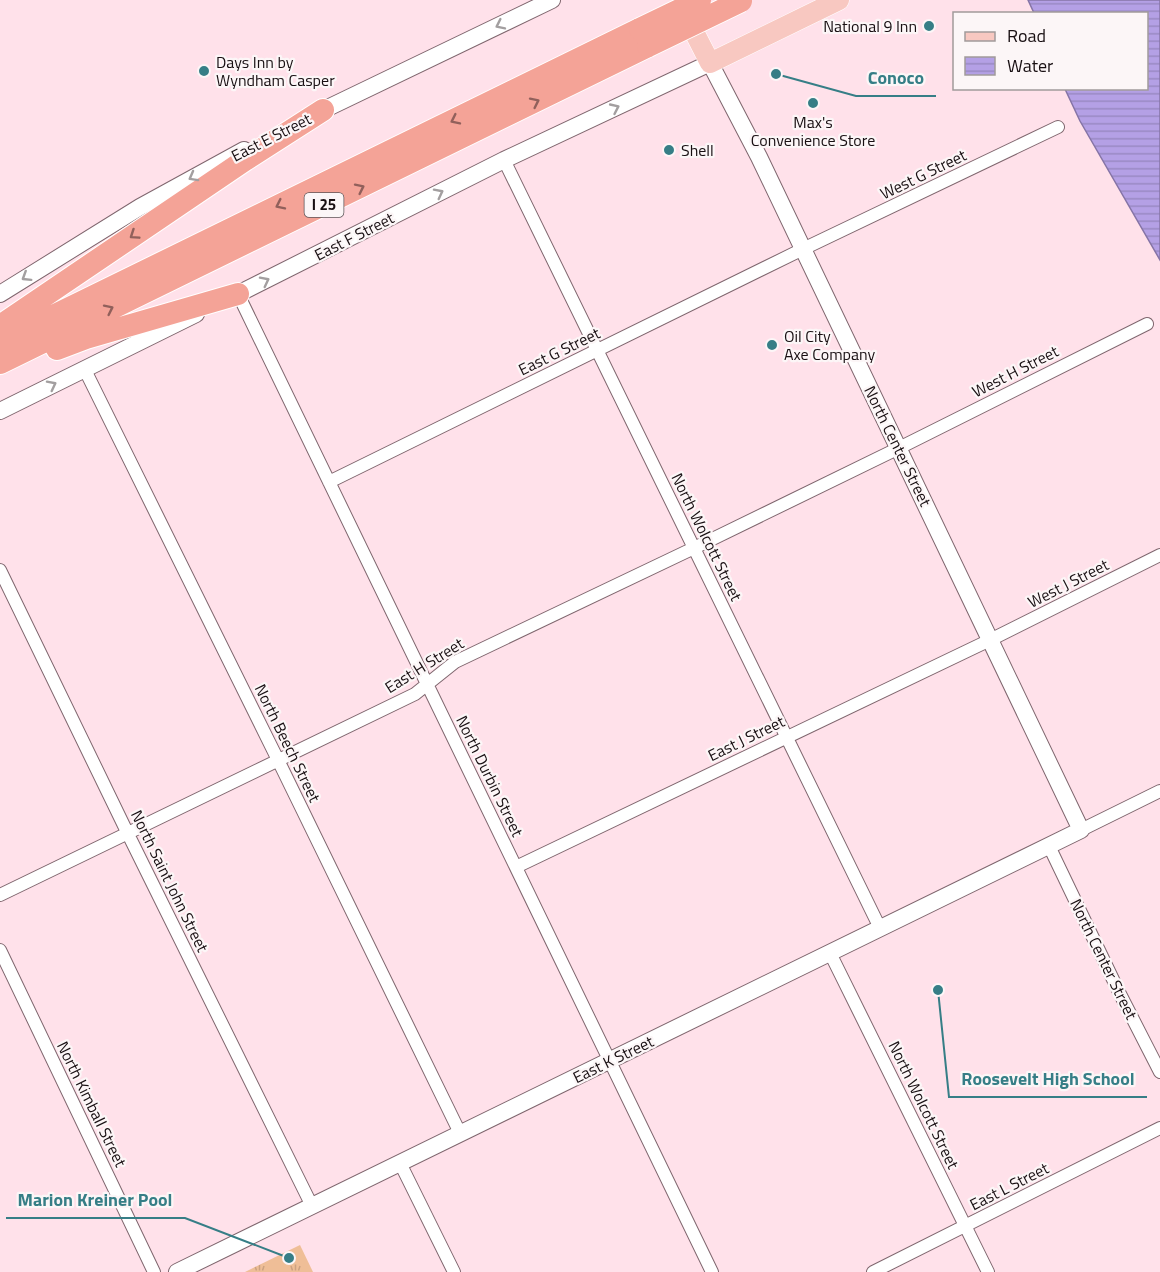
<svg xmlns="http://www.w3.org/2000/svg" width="1160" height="1272" font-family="'Titillium Web',sans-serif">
<defs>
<pattern id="park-tufts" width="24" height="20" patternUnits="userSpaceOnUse" patternTransform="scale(1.5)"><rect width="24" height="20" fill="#efbe97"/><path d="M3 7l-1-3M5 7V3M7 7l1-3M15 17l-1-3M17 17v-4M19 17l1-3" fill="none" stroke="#cca281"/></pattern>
<pattern id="water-rules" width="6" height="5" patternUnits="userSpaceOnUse" patternTransform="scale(1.5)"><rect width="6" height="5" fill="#b4a0e5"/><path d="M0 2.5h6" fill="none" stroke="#9a89c3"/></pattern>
</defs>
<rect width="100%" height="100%" fill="#ffe1ea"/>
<path fill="url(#park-tufts)" d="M300,1245l13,27h-68z"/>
<path fill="url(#water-rules)" stroke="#8574a6" stroke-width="1.5" d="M1028,0h132v260l-80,-139 -15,-32 81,-1v-74l-112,-1z"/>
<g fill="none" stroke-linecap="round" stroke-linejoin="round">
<defs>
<path id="street" d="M504,160l376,768
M238,294l474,978
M84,368l194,392 182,373
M329,482l474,-233 255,-122
M0,570l128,264 184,372
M1081,830l79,-39
M1049,846l70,146 41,80
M516,867l474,-227 170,-85
M0,895l415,-201 40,-32 239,-114 205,-100 248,-124
M0,950l154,322
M830,953l158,319
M400,1163l54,109
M873,1272l287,-144"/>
<path id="secondary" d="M313,115l239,-115
M0,294l140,-87 104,-57
M0,411l196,-97
M177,1272l904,-442 -322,-673 -49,-94 -206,97 -276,139"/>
<path id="primary" d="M684,12l26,51 129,-63"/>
<path id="highway" d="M0,326l245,-166 78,-50
M0,342l640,-313
M57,349l29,-11 152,-44
M0,363l648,-317"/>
</defs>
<use href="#street" stroke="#7f666e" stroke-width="14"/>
<use href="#secondary" stroke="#7f666e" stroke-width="18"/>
<use href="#primary" stroke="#fff" stroke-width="21"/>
<use href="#highway" stroke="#fff" stroke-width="24"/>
<use href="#street" stroke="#fff" stroke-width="12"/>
<use href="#secondary" stroke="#fff" stroke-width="16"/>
<use href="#primary" stroke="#f8c8c1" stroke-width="20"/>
<use href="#highway" stroke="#f4a397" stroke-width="22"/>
<defs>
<path id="highway-bridge" d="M640,29l60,-29
M648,46l93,-45"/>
</defs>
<use href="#highway-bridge" stroke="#fff" stroke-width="24" stroke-linecap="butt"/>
<use href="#highway-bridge" stroke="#f4a397" stroke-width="22"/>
</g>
<defs><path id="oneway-chevron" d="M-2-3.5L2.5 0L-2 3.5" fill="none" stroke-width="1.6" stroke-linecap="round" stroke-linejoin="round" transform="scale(1.5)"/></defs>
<g stroke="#a39fa0">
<use href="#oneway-chevron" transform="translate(500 25) rotate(154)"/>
<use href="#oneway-chevron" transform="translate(615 108) rotate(-25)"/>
<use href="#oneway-chevron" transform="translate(193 177) rotate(151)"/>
<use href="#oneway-chevron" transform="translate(439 193) rotate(-27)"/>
<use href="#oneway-chevron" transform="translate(26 277) rotate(148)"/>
<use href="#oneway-chevron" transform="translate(265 281) rotate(-27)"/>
<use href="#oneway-chevron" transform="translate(52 385) rotate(-27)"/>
</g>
<g stroke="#91605b">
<use href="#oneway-chevron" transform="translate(535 102) rotate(-26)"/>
<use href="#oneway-chevron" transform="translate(455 120) rotate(154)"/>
<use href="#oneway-chevron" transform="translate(360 188) rotate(-26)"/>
<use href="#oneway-chevron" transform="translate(280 205) rotate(154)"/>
<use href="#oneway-chevron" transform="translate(134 235) rotate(146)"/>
<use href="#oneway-chevron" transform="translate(109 309) rotate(-26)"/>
</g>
<g fill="#367e86" stroke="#fcf6f7" stroke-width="2">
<circle cx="929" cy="26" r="6"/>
<circle cx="204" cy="71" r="6"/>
<circle cx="813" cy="103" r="6"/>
<circle cx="669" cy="150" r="6"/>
<circle cx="772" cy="345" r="6"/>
</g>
<g text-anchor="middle" stroke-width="4.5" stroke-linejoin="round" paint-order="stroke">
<rect fill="#fcf6f7" stroke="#5c5457" stroke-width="1.5" x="304.5" y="193" width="39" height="24" rx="4.5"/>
<g font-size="15" font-weight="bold" fill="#180f12">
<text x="324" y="210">I 25</text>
</g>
<g font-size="16" fill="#180f12" stroke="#fcf6f7" text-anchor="start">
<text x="917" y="32" text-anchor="end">National 9 Inn</text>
<text x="216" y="68">Days Inn by<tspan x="216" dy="18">Wyndham Casper</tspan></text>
<text x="813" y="128" text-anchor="middle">Max's<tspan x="813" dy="18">Convenience Store</tspan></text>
<text x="681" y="156">Shell</text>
<text x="784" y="342">Oil City<tspan x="784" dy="18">Axe Company</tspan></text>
</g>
<g font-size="16" fill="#180f12" stroke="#fcf6f7">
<text transform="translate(271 137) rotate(-27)" y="6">East E Street</text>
<text transform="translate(923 174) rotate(-26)" y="6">West G Street</text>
<text transform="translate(354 236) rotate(-27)" y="6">East F Street</text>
<text transform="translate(559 351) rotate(-26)" y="6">East G Street</text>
<text transform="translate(1015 371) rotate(-27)" y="6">West H Street</text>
<text transform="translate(898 446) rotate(64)" y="6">North Center Street</text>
<text transform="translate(707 537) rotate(64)" y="6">North Wolcott Street</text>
<text transform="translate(1068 583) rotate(-27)" y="6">West J Street</text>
<text transform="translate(424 665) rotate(-32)" y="6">East H Street</text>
<text transform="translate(746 738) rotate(-26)" y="6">East J Street</text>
<text transform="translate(288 743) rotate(64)" y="6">North Beech Street</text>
<text transform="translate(490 776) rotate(64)" y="6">North Durbin Street</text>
<text transform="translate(170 881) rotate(64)" y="6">North Saint John Street</text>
<text transform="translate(1104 959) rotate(64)" y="6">North Center Street</text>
<text transform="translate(613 1059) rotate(-26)" y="6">East K Street</text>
<text transform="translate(92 1104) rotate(64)" y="6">North Kimball Street</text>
<text transform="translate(924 1105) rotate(64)" y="6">North Wolcott Street</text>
<text transform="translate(1009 1186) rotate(-27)" y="6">East L Street</text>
</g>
</g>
<path fill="none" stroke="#367e86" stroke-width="2" d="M776 74L856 96H936M938 990L949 1097H1147M289 1258L185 1218H6"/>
<g fill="#367e86" stroke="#fcf6f7" stroke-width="2">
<circle cx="776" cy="74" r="6"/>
<circle cx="938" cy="990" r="6"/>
<circle cx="289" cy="1258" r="6"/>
</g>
<g font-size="18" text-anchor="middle" font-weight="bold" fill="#367e86" stroke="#fcf6f7" stroke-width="4.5" stroke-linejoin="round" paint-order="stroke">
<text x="896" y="84">Conoco</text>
<text x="1048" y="1085">Roosevelt High School</text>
<text x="95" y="1206">Marion Kreiner Pool</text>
</g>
<rect x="953" y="12" width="195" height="78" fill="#fcf6f7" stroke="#a19a9b" stroke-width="1.5"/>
<rect x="965" y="32" width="30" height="9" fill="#f8c8c1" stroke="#a19a9b" stroke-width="1.5"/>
<text x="1007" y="42" font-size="18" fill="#180f12">Road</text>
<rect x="965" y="57" width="30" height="18" fill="url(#water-rules)" stroke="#a19a9b" stroke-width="1.5"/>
<text x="1007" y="72" font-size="18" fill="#180f12">Water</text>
</svg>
